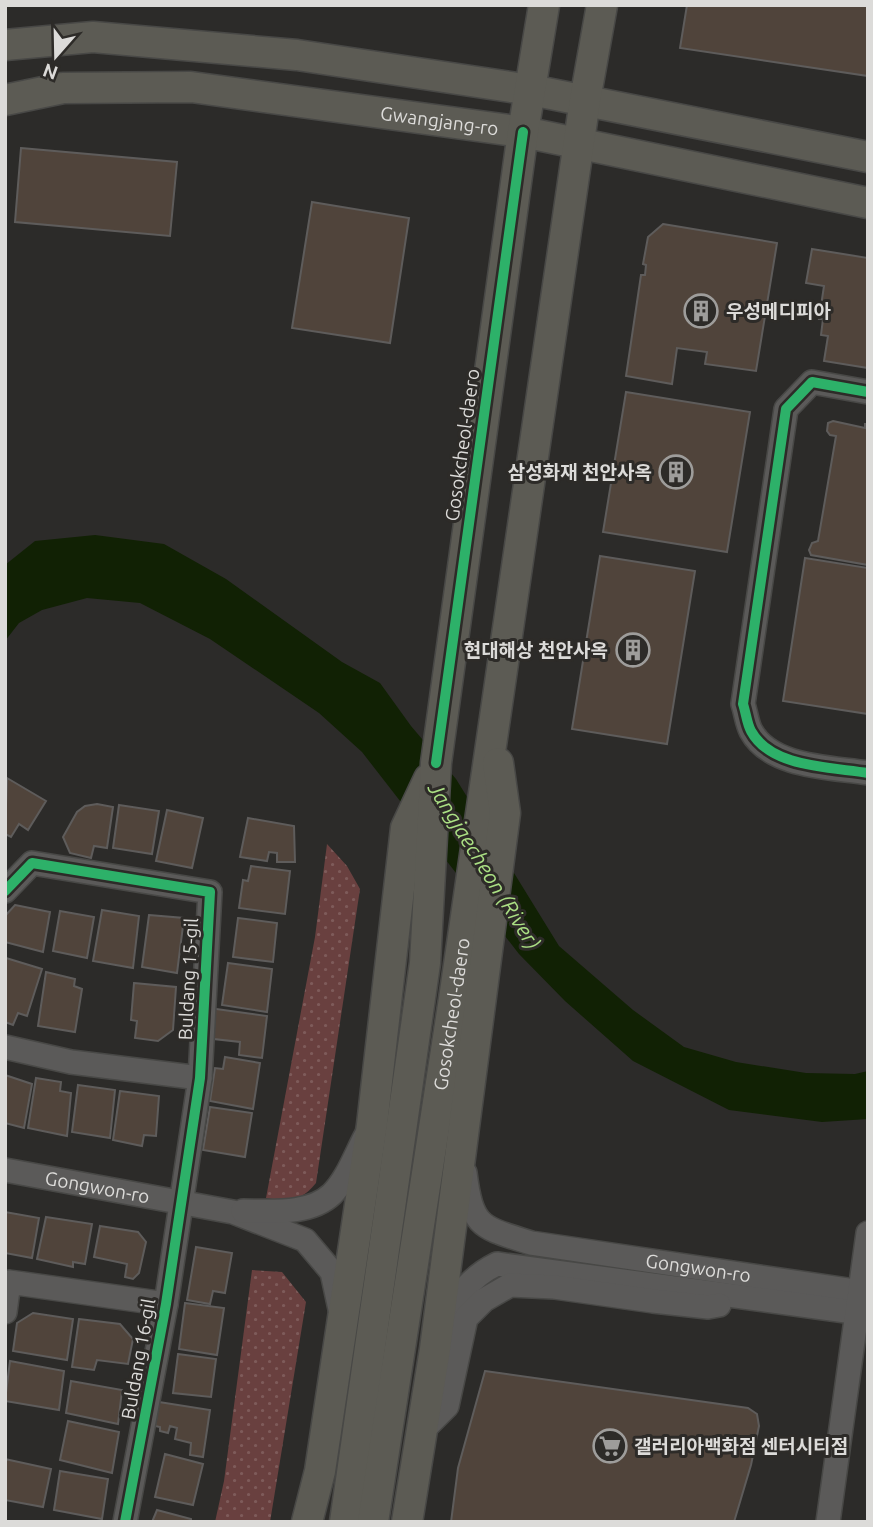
<svg xmlns="http://www.w3.org/2000/svg" width="873" height="1527" font-family="Ubuntu,'Noto Sans KR',sans-serif">
<defs>
<pattern id="grass-dots" width="8" height="8" patternUnits="userSpaceOnUse" patternTransform="scale(1.75)"><rect width="8" height="8" fill="#69403f"/><path d="M2 2h.1M6 6h.1" fill="none" stroke="#7e5b5a" stroke-width="1.8" stroke-linecap="round"/></pattern>
</defs>
<rect width="100%" height="100%" fill="#2c2b29"/>
<path fill="url(#grass-dots)" d="M327,844l20,22 13,23 -44,294c-14,18 -28,19 -50,15l49,-261z
M252,1270l30,2 24,30 -36,220h-55l9,-41z"/>
<path fill="#112104" d="M95,535l69,9 62,35 116,83 38,21 31,43 45,53 103,167 74,64 51,37 52,15 70,11 49,1 13,-3v48l-46,3 -93,-12 -96,-49 -68,-60 -46,-47 -157,-202 -43,-39 -109,-74 -70,-36 -53,-5 -45,12 -23,13 -14,18v-76l30,-24z"/>
<path fill="#50443b" stroke="#5e5c5b" stroke-width="2" d="M687,5h181v71l-188,-28z
M21,148l156,14 -7,74 -155,-14z
M312,202l97,16 -19,125 -98,-15z
M663,224l114,19 -21,128 -51,-7 2,-12 -30,-4 -5,36 -46,-8 15,-101h4l1,-10 -3,-1 5,-27z
M812,249l56,9v110l-44,-7 4,-25 -7,-1 2,-16h-4l5,-33 -18,-3z
M626,392l124,20 -23,140 -124,-20z
M833,421l32,7v-4h3v141l-57,-10 -2,-5 3,-7 6,-2 18,-105 -6,-1 -3,-4 1,-8z
M600,556l95,15 -28,173 -95,-15z
M805,558l63,10v146l-85,-13z
M7,778l39,23 -18,29 -9,-6 -8,13 -6,-3z
M97,804l16,3 -6,41 -13,-2 -3,12 -21,-5 -7,-16 14,-25 8,-6z
M119,805l40,6 -7,43 -39,-6z
M167,810l36,8 -11,50 -36,-7z
M248,818l46,8 1,36h-18v-9l-8,-1 -2,9 -27,-4z
M251,866l39,5 -5,43 -46,-6 4,-28 5,1z
M15,905l35,7 -7,40 -38,-10v-26z
M102,910l37,6 -6,52 -40,-7z
M60,911l34,6 -7,41 -34,-7z
M149,915l35,3 -7,55 -35,-6z
M238,918l39,5 -4,39 -40,-5z
M6,958l36,11 -15,47 -9,-3 -5,12 -8,-3z
M228,963l44,6 -5,43 -45,-7z
M46,972l29,7 -1,7 8,3 -7,43 -37,-6z
M134,983l42,4 -3,43 -15,11 -23,-3 2,-17 -6,-1z
M209,1008l58,8 -5,42 -23,-3 1,-13 -35,-4z
M225,1057l35,6 -7,46 -43,-8 5,-33 8,1z
M5,1075l27,9 -8,44 -19,-5z
M36,1078l25,4 -1,9 11,2 -4,43 -39,-8z
M78,1085l37,5 -5,48 -38,-6z
M120,1091l39,5 -3,40 -12,-1 -2,11 -29,-6z
M210,1107l42,6 -7,44 -42,-7z
M5,1212l34,6 -7,40 -27,-5z
M46,1217l46,7 -7,40 -12,-2v5l-36,-8z
M100,1226l38,6 8,10 -7,31 -6,6 -8,-2 2,-13 -33,-7z
M196,1247l36,6 -7,40 -12,-2 -3,13 -23,-4z
M185,1303l39,5 -7,47 -38,-6z
M33,1313l40,6 -6,41 -54,-9 4,-28z
M79,1319l41,5 13,15 -5,25 -31,-4 -3,10 -22,-3z
M178,1354l38,5 -5,38 -38,-4z
M10,1361l54,10 -5,39 -54,-9z
M485,1371l263,37 9,6 2,12 -8,39 -17,57h-283l7,-54z
M71,1381l51,9 -4,34 -52,-11z
M159,1402l51,8 -7,47 -13,-2 1,-12 -16,-4 2,-11 -7,-2 -2,7 -8,-2v-4l-5,-1z
M68,1421l51,11 -7,41 -52,-13z
M165,1454l38,10 -10,41 -38,-8z
M5,1459l46,10 -8,38 -38,-7z
M60,1471l48,8 -6,40 -48,-9z
M157,1510l34,9v3h-39z"/>
<g fill="none" stroke-linecap="round" stroke-linejoin="round">
<defs>
<g id="minor">
<path d="M868,392l-56,-10 -26,27 -43,295c3,9 4,20 8,27 20,37 80,36 117,42"/>
<path d="M5,891l27,-28 178,29 -10,186 -34,226 -41,218"/>
<path d="M5,1047l66,15 129,16"/>
<path id="s1" d="M5,1170l228,42 72,28 27,32 8,37"/>
<path id="s2" d="M465,1173c7,55 16,54 66,70l337,50"/>
<path d="M243,1211c28,0 67,4 89,-17 15,-15 23,-38 33,-57"/>
<path d="M5,1312l4,-30 157,22"/>
<path d="M443,1326c11,-28 27,-49 54,-62l371,50"/>
<path d="M421,1432l26,-26 19,-88 18,-18 26,-15 44,2 99,14 55,6 11,-2"/>
<path d="M828,1522l40,-289"/>
</g>
<g id="major">
<path d="M5,45l88,-8 204,18 234,35 337,67"/>
<path id="s3" d="M5,100l58,-12 128,-1 332,45 345,71"/>
<path d="M307,1522l13,-51 52,-346 34,-297 23,-49"/>
<path d="M345,1522l80,-559 11,-200 87,-631 21,-127"/>
<path id="s4" d="M373,1522l81,-523 131,-899 17,-95"/>
<path d="M407,1522l28,-173 70,-536 -7,-50"/>
</g>
</defs>
<use href="#minor" stroke="#484846" stroke-width="26"/>
<use href="#major" stroke="#484846" stroke-width="33"/>
<use href="#minor" stroke="#5b5a59" stroke-width="23"/>
<use href="#major" stroke="#5c5b54" stroke-width="30"/>
<defs>
<path id="cycleway" d="M868,392l-56,-10 -26,27 -43,295c3,9 4,20 8,27 20,37 80,36 117,42
M436,763l87,-631
M5,891l27,-28 178,29 -10,186 -34,226 -41,218"/>
</defs>
<use href="#cycleway" stroke="#2d2b28" stroke-width="15"/>
<use href="#cycleway" stroke="#2db169" stroke-width="10"/>
</g>
<defs>
<symbol id="building-ring" viewBox="-11 -11 22 22"><circle r="9.5" fill="#2d2b28" stroke="#9e9d9b" stroke-width="1.5"/><path d="M-4-6H4V6H1V3H-1V6H-4ZM-2.5-4.3h1.7v1.8h-1.7ZM.8-4.3h1.7v1.8H.8ZM-2.5-1h1.7V.8h-1.7ZM.8-1h1.7V.8H.8Z" fill="#9e9d9b"/></symbol>
<symbol id="supermarket-ring" viewBox="-11 -11 22 22"><circle r="9.5" fill="#2d2b28" stroke="#9e9d9b" stroke-width="1.5"/><path d="M-6-5.5h2.5l.6 2H6L4.5 2H-2.5L-4.4-4H-6ZM-1.5 3.2a1.3 1.3 0 1 0 .1 0ZM3 3.2a1.3 1.3 0 1 0 .1 0Z" fill="#9e9d9b"/></symbol>
</defs>
<g fill-rule="evenodd">
<use href="#building-ring" x="682" y="292" width="38" height="38"/>
<use href="#building-ring" x="657" y="453" width="38" height="38"/>
<use href="#building-ring" x="614" y="631" width="38" height="38"/>
<use href="#supermarket-ring" x="591" y="1427" width="38" height="38"/>
</g>
<g text-anchor="middle" stroke-width="6" stroke-linejoin="round" paint-order="stroke">
<g font-size="19" fill="#dcdbd9" stroke="#2d2b28">
<text dy="7" stroke="none"><textPath href="#s3" startOffset="438">Gwangjang-ro</textPath></text>
<text transform="translate(462 445) rotate(-82)" y="7">Gosokcheol-daero</text>
<text transform="translate(188 979) rotate(-87)" y="7">Buldang 15-gil</text>
<text dy="7" stroke="none"><textPath href="#s4" startOffset="514">Gosokcheol-daero</textPath></text>
<text dy="7" stroke="none"><textPath href="#s1" startOffset="94">Gongwon-ro</textPath></text>
<text dy="7" stroke="none"><textPath href="#s2" startOffset="276">Gongwon-ro</textPath></text>
<text transform="translate(138 1359) rotate(-80)" y="7">Buldang 16-gil</text>
</g>
<g font-size="19" font-weight="bold" fill="#dcdbd9" stroke="#2d2b28" text-anchor="start">
<text x="726" y="318">우성메디피아</text>
<text x="652" y="479" text-anchor="end">삼성화재 천안사옥</text>
<text x="608" y="657" text-anchor="end">현대해상 천안사옥</text>
<text x="634" y="1453">갤러리아백화점 센터시티점</text>
</g>
<g font-size="21" font-style="italic" fill="#abe084" stroke="#2d2b28">
<text transform="translate(484 866) rotate(58)" y="7">Jangjaecheon (River)</text>
</g>
</g>
<rect width="873" height="1527" fill="none" stroke="#dcdbd9" stroke-width="14"/>
<g transform="translate(56 56) rotate(200)" stroke="#2d2b28" stroke-width="5" paint-order="stroke">
<path d="M0-5L12 26L0 18L-12 26Z" fill="#dcdbd9"/>
<text y="-10" font-size="19" font-weight="bold" text-anchor="middle" fill="#dcdbd9">N</text>
</g>
</svg>
